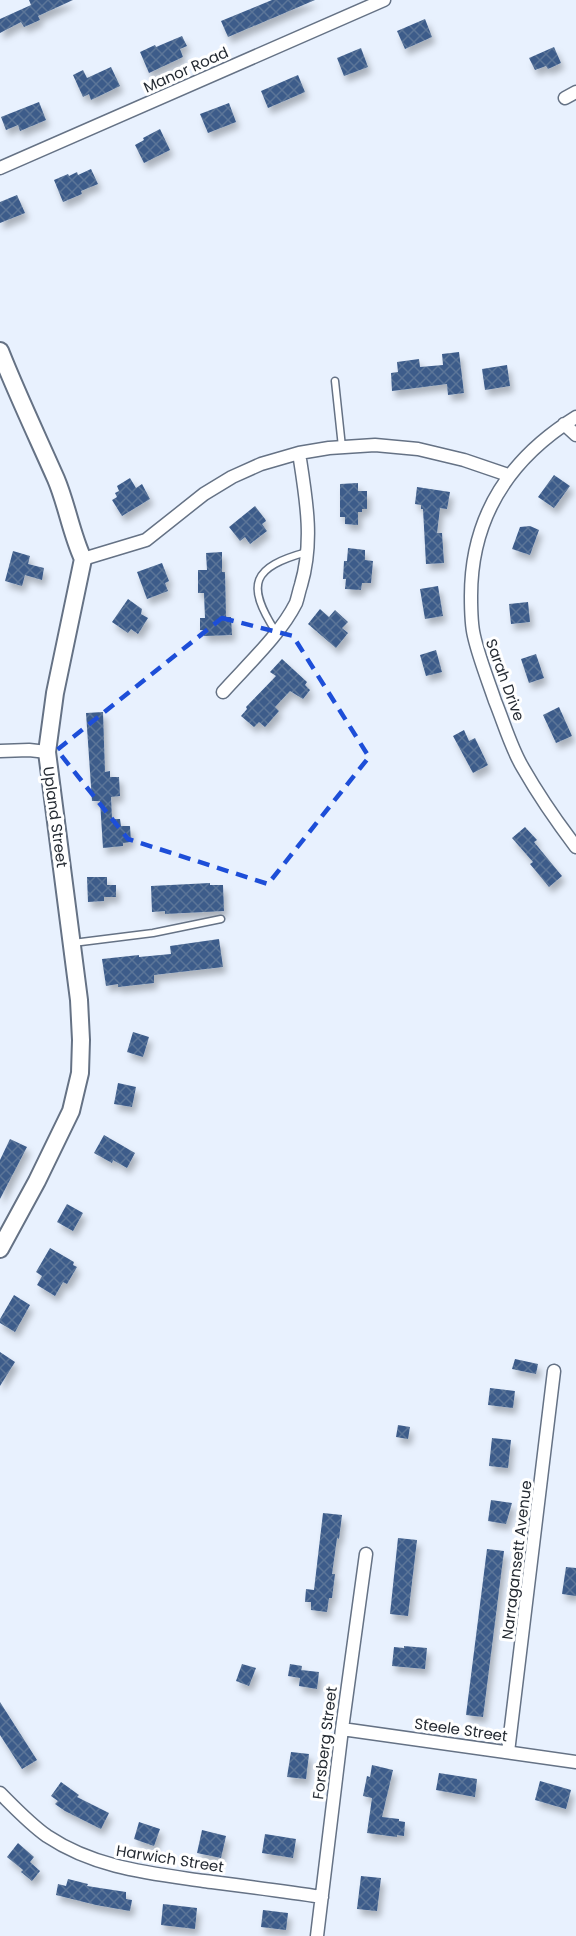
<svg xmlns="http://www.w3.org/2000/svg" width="576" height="1936" font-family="Poppins,sans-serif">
<defs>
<pattern id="building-cross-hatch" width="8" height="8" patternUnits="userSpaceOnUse" patternTransform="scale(1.5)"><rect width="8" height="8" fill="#3c5c8a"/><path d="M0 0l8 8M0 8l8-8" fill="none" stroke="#5c7598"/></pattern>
<filter id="shadow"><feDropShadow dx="3.5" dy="6" stdDeviation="3" flood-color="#0004"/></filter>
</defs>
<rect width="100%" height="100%" fill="#e8f1fe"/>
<path fill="url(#building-cross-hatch)" filter="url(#shadow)" d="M29,0h44l-35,16 2,4 -16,7 -3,-5 -21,11v-14l31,-14z
M272,0h43l-87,37 -7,-16z
M425,19l7,18 -27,12 -8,-18z
M182,36l5,10 -7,3 3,8 -34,16 -9,-21 15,-7 1,2z
M554,47l7,16 -13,6 -2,-3 -11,4 -6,-12z
M361,48l7,19 -24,9 -7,-18z
M111,67l9,19 -29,14 -2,-6 -6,3 -10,-22 10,-5 4,8z
M298,75l7,17 -37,16 -7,-17z
M39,102l7,18 -26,11 -2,-6 -12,5 -5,-13z
M229,103l7,19 -28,11 -8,-19z
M160,129l10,21 -26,13 -9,-18 9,-5 -1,-2z
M91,169l7,15 -17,7 1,3 -19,8 -9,-22 14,-6 1,2 8,-4 1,3z
M17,195l8,18 -25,10v-21z
M459,352l5,41 -16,2 -1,-11 -55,7 -1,-18 7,-1 -1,-10 22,-3 1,8 23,-2 -1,-11z
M507,365l3,21 -25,4 -3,-21z
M554,475l16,11 -16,22 -16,-11z
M130,478l6,10 6,-4 8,15 -28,17 -10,-16 5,-3 -2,-4 4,-2 -2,-5z
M358,483v8h9v18h-5v3h-4v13l-13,-1v-7h-5v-33z
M417,487l33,5 -3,17 -7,-1 -3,25h5l2,30 -18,1 -3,-55h-2v-4l-6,-1z
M255,506l10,13 1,2 -4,3 5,7 -17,13 -5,-7 -5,4 -11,-14z
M530,526l9,4 -9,25 -18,-6 8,-22z
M348,548l17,2v10l8,1 -2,22h-9l-1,7 -16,-1 1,-10h-3l1,-18h3z
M13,551l17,5 -2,8 16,4 -2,12 -17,-5 -3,11 -17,-5z
M222,552v20h3l1,45h5l1,18 -28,1v-6h-4v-12h5l-1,-25h-6v-23h9l-1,-17z
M162,563l7,18 -4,2 3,8 -21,8 -10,-27z
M438,586l5,30 -18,3 -5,-30z
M128,599l14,10 -1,5 7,4 -10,16 -7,-5 -3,4 -16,-11z
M528,602l2,20 -19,2 -2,-20z
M320,609l9,8 6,-7 13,12 -6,6 6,5 -12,15 -28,-24z
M436,650l6,22 -16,4 -6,-21z
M536,654l8,24 -15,5 -8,-24z
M282,659l25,23 -2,3 5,5 -7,9 -13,-8 -15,16 4,4 -14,16 -6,-5 -5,5 -13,-11 6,-7 -1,-2 30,-31 -6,-4z
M559,707l13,29 -16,7 -13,-28z
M103,712l2,60 5,-1v6h9l1,19 -9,1 1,22h8l1,7h9l1,16 -8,1v3l-20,2 -3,-47h-8l-6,-88z
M464,730l5,11 6,-3 13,27 -15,8 -20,-37z
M525,827l12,13 -3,2 28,34 -13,11 -19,-23 3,-2 -21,-24z
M87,877h20v8h9v12h-12v4l-16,1z
M210,883v2h13l1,26 -59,3v-3l-13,1 -1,-26z
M219,939l4,28 -69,8v8l-36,4v-3l-12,2 -4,-27 37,-4v2l32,-3 -1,-8z
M133,1032l16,5 -6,20 -16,-5z
M118,1083l18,4 -4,20 -18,-3z
M104,1135l31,18 -8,15 -14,-8 -1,3 -18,-10z
M10,1139l17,8 -27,52v-39z
M67,1204l16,9 -10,18 -16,-9z
M50,1248l24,14 -1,3 4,2 -10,17 -4,-2 -8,14 -18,-11 5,-9 -6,-4z
M14,1295l16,10 -15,27 -15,-9v-4z
M0,1352l15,10 -15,24z
M515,1359l23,5 -2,10 -24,-5z
M490,1388l25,3 -2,17 -25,-3z
M398,1425l12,2 -2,12 -12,-2z
M492,1438l19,2 -3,28 -19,-2z
M491,1500l21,3 -6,21 -18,-3z
M323,1513l19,2 -3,24 -2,-1 -5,36h3l-3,24h-3l-2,14 -16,-2v-8h-6l1,-13 8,1z
M398,1538l19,2 -9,76 -18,-2z
M487,1549l17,2 -21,166 -17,-2z
M566,1567l10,1v28l-14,-2z
M404,1646l23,2 -2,21 -33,-3 2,-19 10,1z
M242,1664l14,4 -7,18 -13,-5z
M290,1664l12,2 -2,12 -12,-2z
M301,1670l18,2 -2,17 -18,-3z
M0,1702l37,58 -15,9 -22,-34z
M291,1752l18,2 -3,25 -19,-2z
M372,1765l21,5 -11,47 17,2v2l6,1 -1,14 -7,-1v2l-30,-4 5,-35 -9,-2 4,-20 3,1z
M439,1773l38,6 -2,18 -39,-7z
M540,1781l31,9 -5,19 -31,-9z
M61,1782l18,13 -2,2 32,16 -8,16 -36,-18 -10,-7 3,-3 -7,-5z
M139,1822l21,7 -6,17 -20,-7z
M202,1830l24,6 -5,22 -24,-5z
M265,1834l31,5 -3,19 -31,-5z
M18,1843l16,14 -4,5 10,9 -8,10 -11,-9 2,-2 -16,-13z
M361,1876l20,2 -4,33 -20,-2z
M68,1879l20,5 -1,2 39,6v7l6,1 -2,11 -34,-6 -40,-10 2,-11 8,2z
M163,1904l34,4 -2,21 -34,-4z
M263,1910l25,3 -2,17 -25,-3z"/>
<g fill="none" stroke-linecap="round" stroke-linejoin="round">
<defs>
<path id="lane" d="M335,381l7,66
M276,632c-31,-48 -24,-65 31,-80
M73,943l80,-10 68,-14"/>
<path id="street" d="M565,98l11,-6
M0,168l384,-168
M576,417c-66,41 -105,99 -105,179 0,13 0,28 3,40 5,22 14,44 21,65 9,22 16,47 28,67 16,28 34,54 53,79
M564,424l12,11
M83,559l63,-19 58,-46 28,-17 29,-13 38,-11 30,-5 46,-3 43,4 46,11 44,15
M223,692c24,-27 57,-57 73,-89 2,-6 3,-12 5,-18 13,-44 5,-87 -2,-132
M0,751l29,-1 18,2
M342,1729l234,33
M508,1752l46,-381
M0,1793c15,15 30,31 47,43 48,32 102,37 157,45 39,5 79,10 118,16
M317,1936l25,-207 24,-175"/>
<path id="secondary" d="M0,351c17,43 37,85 56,128 11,26 15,54 27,80l-28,134 -8,59 32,248 2,40 -1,33 -9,38 -34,70 -37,68"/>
</defs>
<use href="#lane" stroke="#657285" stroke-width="9"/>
<use href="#street" stroke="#657285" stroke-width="15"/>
<use href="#secondary" stroke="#657285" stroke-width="20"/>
<use href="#lane" stroke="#fff" stroke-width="6"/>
<use href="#street" stroke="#fff" stroke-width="12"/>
<use href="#secondary" stroke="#fff" stroke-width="16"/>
</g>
<path fill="none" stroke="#1d4ed8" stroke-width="4.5" stroke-dasharray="12 8" stroke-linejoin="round" d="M222,618l71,18 76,121 -101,127 -140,-45 -71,-89z"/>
<g text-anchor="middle" stroke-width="6" stroke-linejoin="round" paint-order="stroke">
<g font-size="15" fill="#252b33" stroke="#fff">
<text transform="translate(186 70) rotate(-24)" y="5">Manor Road</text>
<text transform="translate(505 680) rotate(70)" y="5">Sarah Drive</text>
<text transform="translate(55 817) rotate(82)" y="5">Upland Street</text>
<text transform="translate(517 1560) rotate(-83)" y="5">Narragansett Avenue</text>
<text transform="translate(461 1730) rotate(8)" y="5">Steele Street</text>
<text transform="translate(325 1743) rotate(-83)" y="5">Forsberg Street</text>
<text transform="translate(170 1859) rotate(9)" y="5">Harwich Street</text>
</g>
</g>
</svg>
